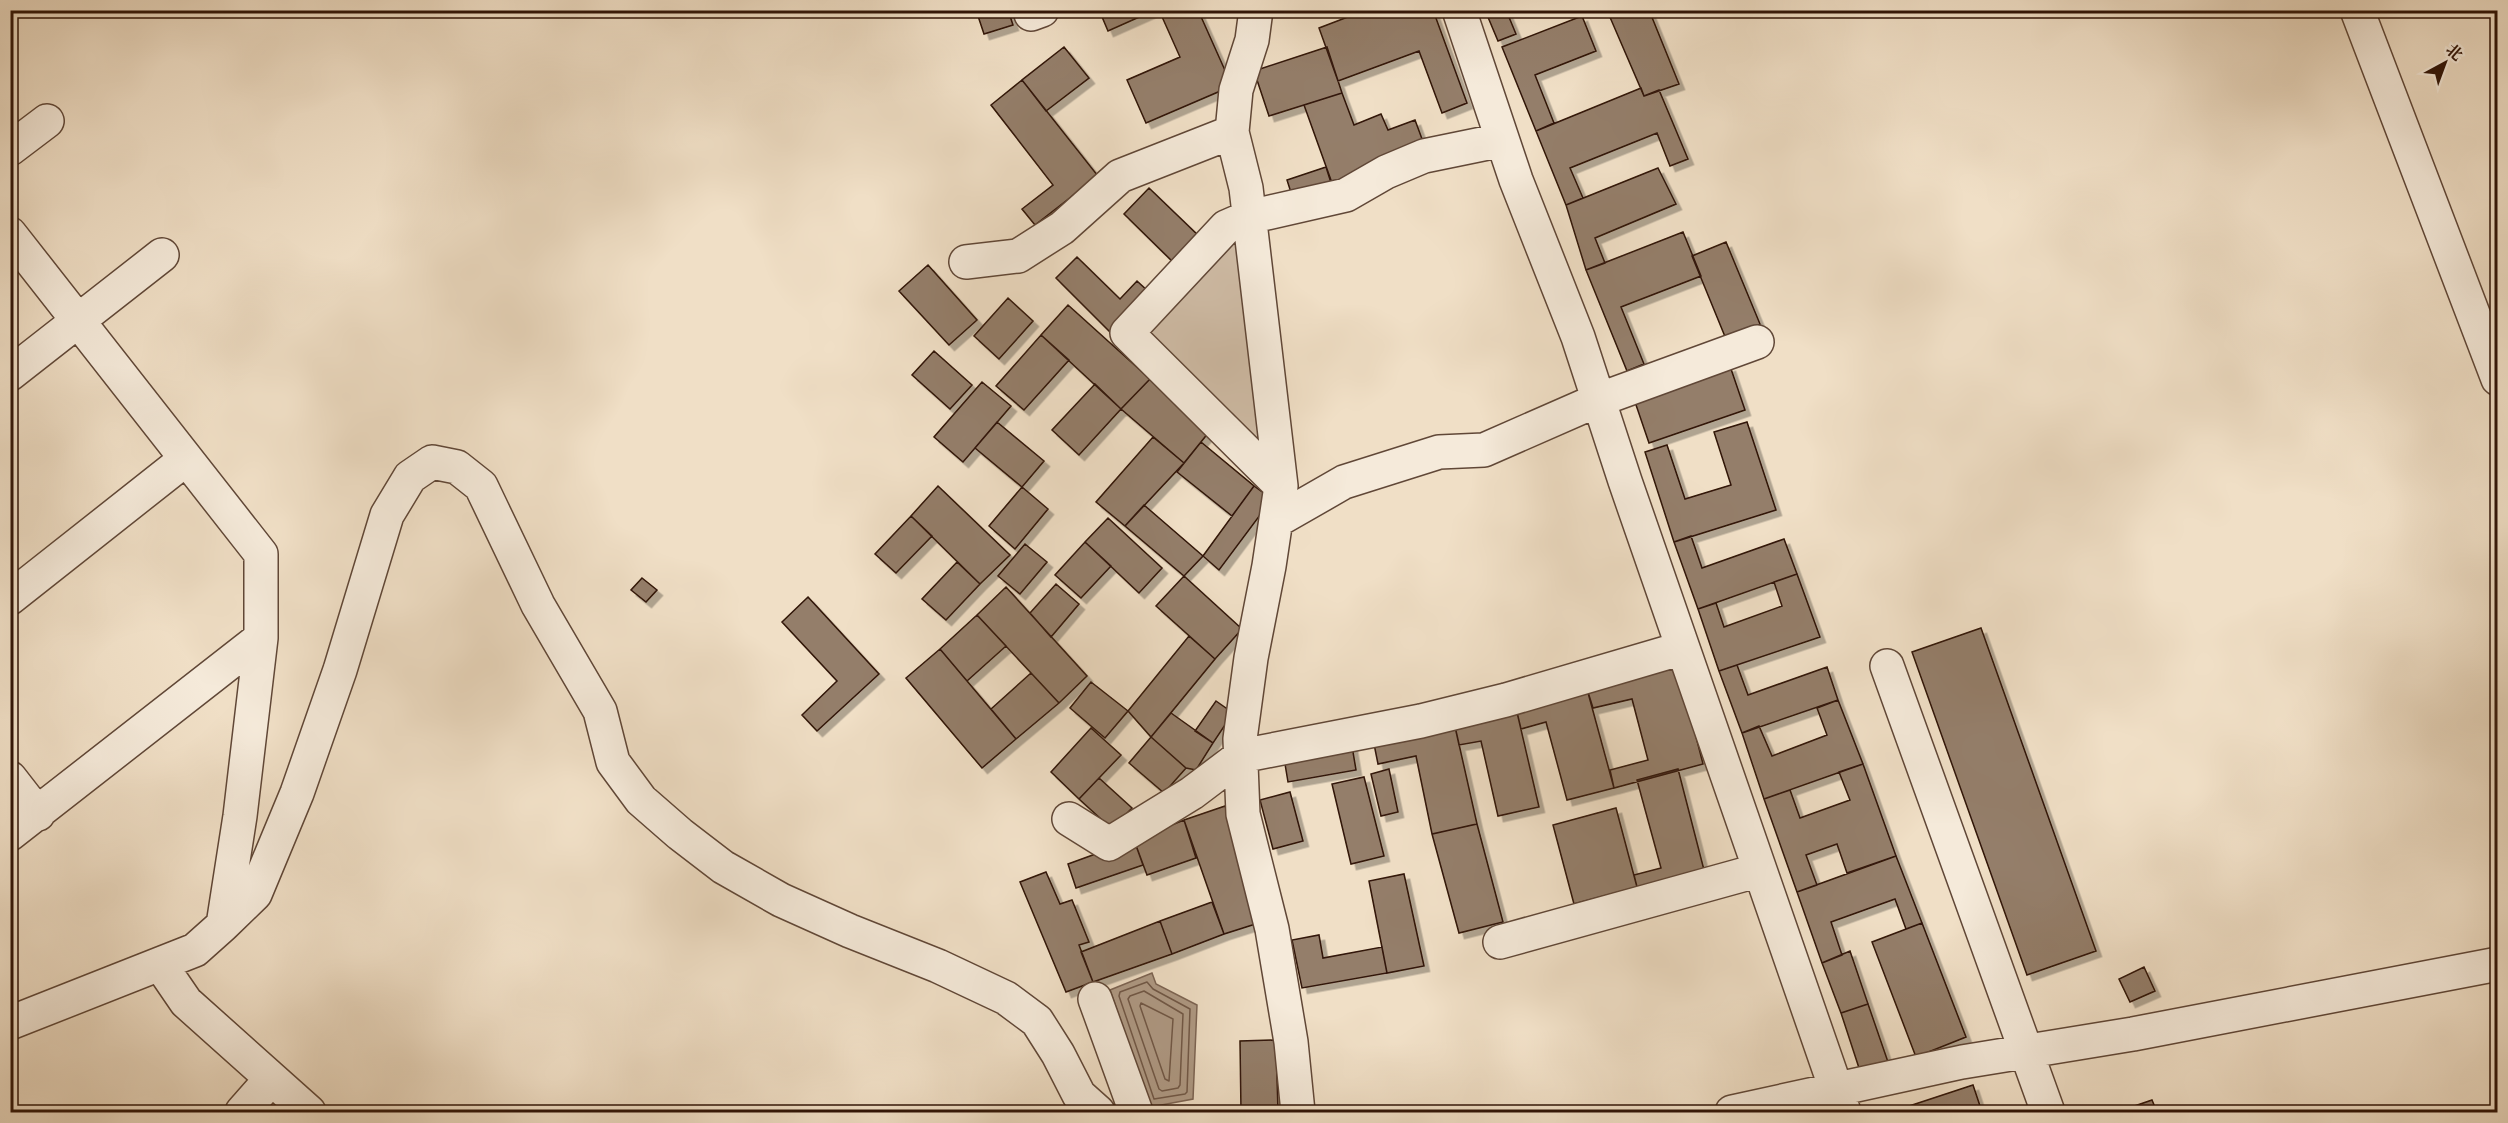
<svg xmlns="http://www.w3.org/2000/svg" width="2508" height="1123" font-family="Vollkorn,'Noto Serif SC',serif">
<defs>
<filter id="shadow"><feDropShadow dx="5.5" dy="5.5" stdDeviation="0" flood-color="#0004"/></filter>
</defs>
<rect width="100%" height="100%" fill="#f0dfc6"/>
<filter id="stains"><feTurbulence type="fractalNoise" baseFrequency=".00333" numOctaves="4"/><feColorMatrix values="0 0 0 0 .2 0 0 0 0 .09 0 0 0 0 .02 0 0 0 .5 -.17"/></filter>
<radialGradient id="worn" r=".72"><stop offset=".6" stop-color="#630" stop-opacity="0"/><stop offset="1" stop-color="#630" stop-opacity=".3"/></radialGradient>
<path fill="#cfbca6" stroke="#806856" stroke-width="1.5" d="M1249,217l32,269 -154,-153z"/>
<path fill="#af9a85" stroke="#7c6453" stroke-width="1.5" d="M1152,973l4,11 41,21 -4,94 -42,8 -41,-117z"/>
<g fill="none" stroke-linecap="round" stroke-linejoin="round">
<path stroke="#705746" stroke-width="1.5" d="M1147,982l6,7 37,20 -3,83 -2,2 -31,5 -35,-103 1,-4z
M1144,991l39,23 -3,71 -2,3 -16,3 -3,-2 -31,-90 2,-3z
M1141,1003l32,16 -4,62 -4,-2 -25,-73z"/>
</g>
<path fill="#947e6a" stroke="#301407" stroke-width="1.5" filter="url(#shadow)" d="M976,10h32l5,15 -29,9z
M1104,10h51l-47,21 -8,-19z
M1159,10h39l34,76 -86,37 -19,-43 53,-23z
M1366,10h67l34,93 -25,10 -23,-62 -81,30 -19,-53z
M1485,10h21l10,24 -18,7z
M1620,10h29l30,74 -35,12 -35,-81z
M1582,16l14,35 -61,24 19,48 -18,8 -34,-84z
M1064,47l25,31 -43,33 -24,-31z
M1327,47l15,46 -73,23 -15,-45z
M1022,80l76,96 -63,49 -13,-16 31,-24 -62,-80z
M1641,88l3,8 15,-6 29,69 -18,7 -13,-33 -87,35 13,30 -17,7 -30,-74z
M1342,93l12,32 27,-11 7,16 27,-10 10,27 -93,36 -28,-78z
M1326,167l7,22 -39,13 -7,-22z
M1658,168l18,36 -81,34 10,25 -19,7 -20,-65z
M1149,188l53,51 -26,26 -52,-51z
M1683,232l18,44 -80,31 23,57 -17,7 -41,-101z
M1726,242l34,82 -34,15 -34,-83z
M1077,257l43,42 17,-18 13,12 -39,40 -55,-55z
M928,265l49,55 -28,25 -50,-54z
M1008,298l25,23 -34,38 -25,-23z
M1068,305l82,74 -29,30 -80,-74z
M1041,335l28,25 -45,50 -28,-24z
M934,351l38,34 -22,24 -38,-34z
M1730,366l15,44 -96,33 -15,-44z
M1150,379l59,53 -25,31 -63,-54z
M982,382l29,24 -48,56 -29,-25z
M1095,384l26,25 -42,46 -27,-25z
M997,422l47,39 -22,26 -47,-39z
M1747,422l29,88 -102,32 -29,-90 22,-7 18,54 46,-14 -17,-53z
M1153,437l31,26 -59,63 -29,-24z
M1201,442l53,44 -22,30 -55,-44z
M938,486l72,69 -30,29 -69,-68z
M1254,486l18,13 -53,71 -16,-14z
M1022,487l26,22 -33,40 -26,-23z
M1144,505l59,51 -19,20 -59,-50z
M911,516l21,20 -36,37 -21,-19z
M1108,518l54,50 -23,25 -54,-51z
M1691,536l11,32 82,-29 13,35 -99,35 -24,-67z
M1085,542l26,24 -30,32 -26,-23z
M1025,544l22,18 -27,32 -22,-18z
M957,562l23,22 -34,36 -24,-21z
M1797,574l23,63 -101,34 -21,-62 18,-6 8,24 58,-21 -8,-24z
M1184,576l58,53 -27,30 -59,-53z
M642,578l15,12 -11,12 -15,-12z
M1056,584l23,20 -28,33 -21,-24z
M1006,587l81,89 -28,27 -82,-88z
M808,597l71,77 -62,57 -15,-16 35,-34 -55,-59z
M977,615l29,31 -39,35 -27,-32z
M1981,628l115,323 -69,24 -115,-323z
M1189,636l26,23 -64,78 -23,-26z
M940,649l76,90 -34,29 -76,-90z
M1737,665l11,30 79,-28 11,33 -96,33 -23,-62z
M1678,666l25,98 -89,24 -4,-18 38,-10 -16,-61 -39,9 -6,-19z
M1031,673l28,30 -43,36 -25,-30z
M1091,682l37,29 -23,27 -35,-30z
M1587,689l27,99 -47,12 -21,-78 -25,7 -5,-21z
M1838,700l25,64 -99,35 -22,-66 17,-7 13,30 55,-21 -10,-27z
M1216,701l17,12 -20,30 -18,-12z
M1516,708l23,99 -41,9 -17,-75 -22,4 -5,-23z
M1171,713l42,30 -17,27 -10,-2 -35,-31z
M1454,722l23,102 -45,10 -16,-78 -38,8 -5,-25z
M1091,728l30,27 -42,44 -28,-27z
M1151,737l35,31 -22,25 -35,-30z
M1351,740l5,30 -68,12 -5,-30z
M1863,764l33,92 -49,17 -10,-29 -31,11 11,30 -20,7 -33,-93 26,-9 10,28 50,-18 -11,-28z
M1389,769l9,43 -17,4 -10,-42z
M1678,769l26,101 -67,17 -3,-12 27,-7 -24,-88z
M1364,777l20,79 -33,8 -19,-80z
M1099,778l33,30 -20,21 -33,-30z
M1290,792l13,49 -30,8 -13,-49z
M1225,806l40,115 -41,13 -40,-114z
M1616,808l21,79 -63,17 -21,-79z
M1184,820l12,38 -49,17 -13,-35z
M1477,824l26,98 -44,11 -27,-99z
M1134,840l9,25 -67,23 -8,-24z
M1896,856l26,67 -16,6 -11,-30 -64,23 11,33 -20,8 -25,-71z
M1046,872l14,32 12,-4 17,42 -10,3 14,37 -27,10 -46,-110z
M1404,874l20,92 -37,7 -18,-92z
M1212,902l12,32 -52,20 -12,-33z
M1160,921l12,33 -79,28 -12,-30z
M1922,923l44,114 -50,20 -44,-115z
M1319,935l4,23 59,-11 5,26 -85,15 -10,-48z
M1850,951l18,53 -27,9 -19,-50z
M2144,967l11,24 -25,11 -11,-23z
M1868,1004l20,58 -28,9 -19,-58z
M1276,1040l2,72h-37l-1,-71z
M1973,1085l9,27h-91z
M2152,1100l5,12h-40z"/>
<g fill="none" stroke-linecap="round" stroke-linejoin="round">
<defs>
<path id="minor" d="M1256,10l-4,30 -16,50 -4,42 14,56 35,298 -12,80 -18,92 -11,81 3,75 29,115 19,113 7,70
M1459,10l57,170 62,157 47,144 219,631
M2357,10l141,369
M1031,14l11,-4
M10,149l37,-28
M10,234l251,320v84l-21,178 -17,109 -28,25 -185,73
M966,262l52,-6 44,-28 58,-52 112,-44
M10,374l152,-119
M1281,486l-154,-153 99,-106 23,-10 97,-22 40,-23 38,-16 78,-16
M1276,521l68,-39 95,-30 45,-2 114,-50 159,-58
M10,598l176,-139
M1887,666l161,446
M10,778l28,36
M1069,819l40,25 83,-51 49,-37 180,-35 85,-21 177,-52
M10,834l251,-196
M223,925l32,-31 42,-101 43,-123 47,-155 23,-38 22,-15 25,5 24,19 57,119 62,106 13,51 28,38 39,34 43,33 58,33 69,31 88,35 68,32 31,23 21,33 21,41 19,17
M1500,942l260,-72
M160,964l26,38 123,110
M1095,999l41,113
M242,1112l29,-33
M1732,1112l230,-50 171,-28 365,-70"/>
</defs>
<use href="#minor" stroke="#604737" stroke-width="36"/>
<use href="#minor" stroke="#f5eada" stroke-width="33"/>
</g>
<rect width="2508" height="1123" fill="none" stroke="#f0dfc6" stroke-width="36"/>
<rect x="12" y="12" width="2484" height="1099" fill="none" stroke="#301407" stroke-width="3"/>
<rect x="18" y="18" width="2472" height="1087" fill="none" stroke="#301407" stroke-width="1.5"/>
<g transform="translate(2445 63) rotate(41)" stroke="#f5eada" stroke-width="4.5" paint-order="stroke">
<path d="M0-4.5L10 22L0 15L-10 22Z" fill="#301407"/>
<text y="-9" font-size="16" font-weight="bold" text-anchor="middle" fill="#301407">北</text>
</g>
<rect width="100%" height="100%" filter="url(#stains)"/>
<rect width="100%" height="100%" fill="url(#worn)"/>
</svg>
